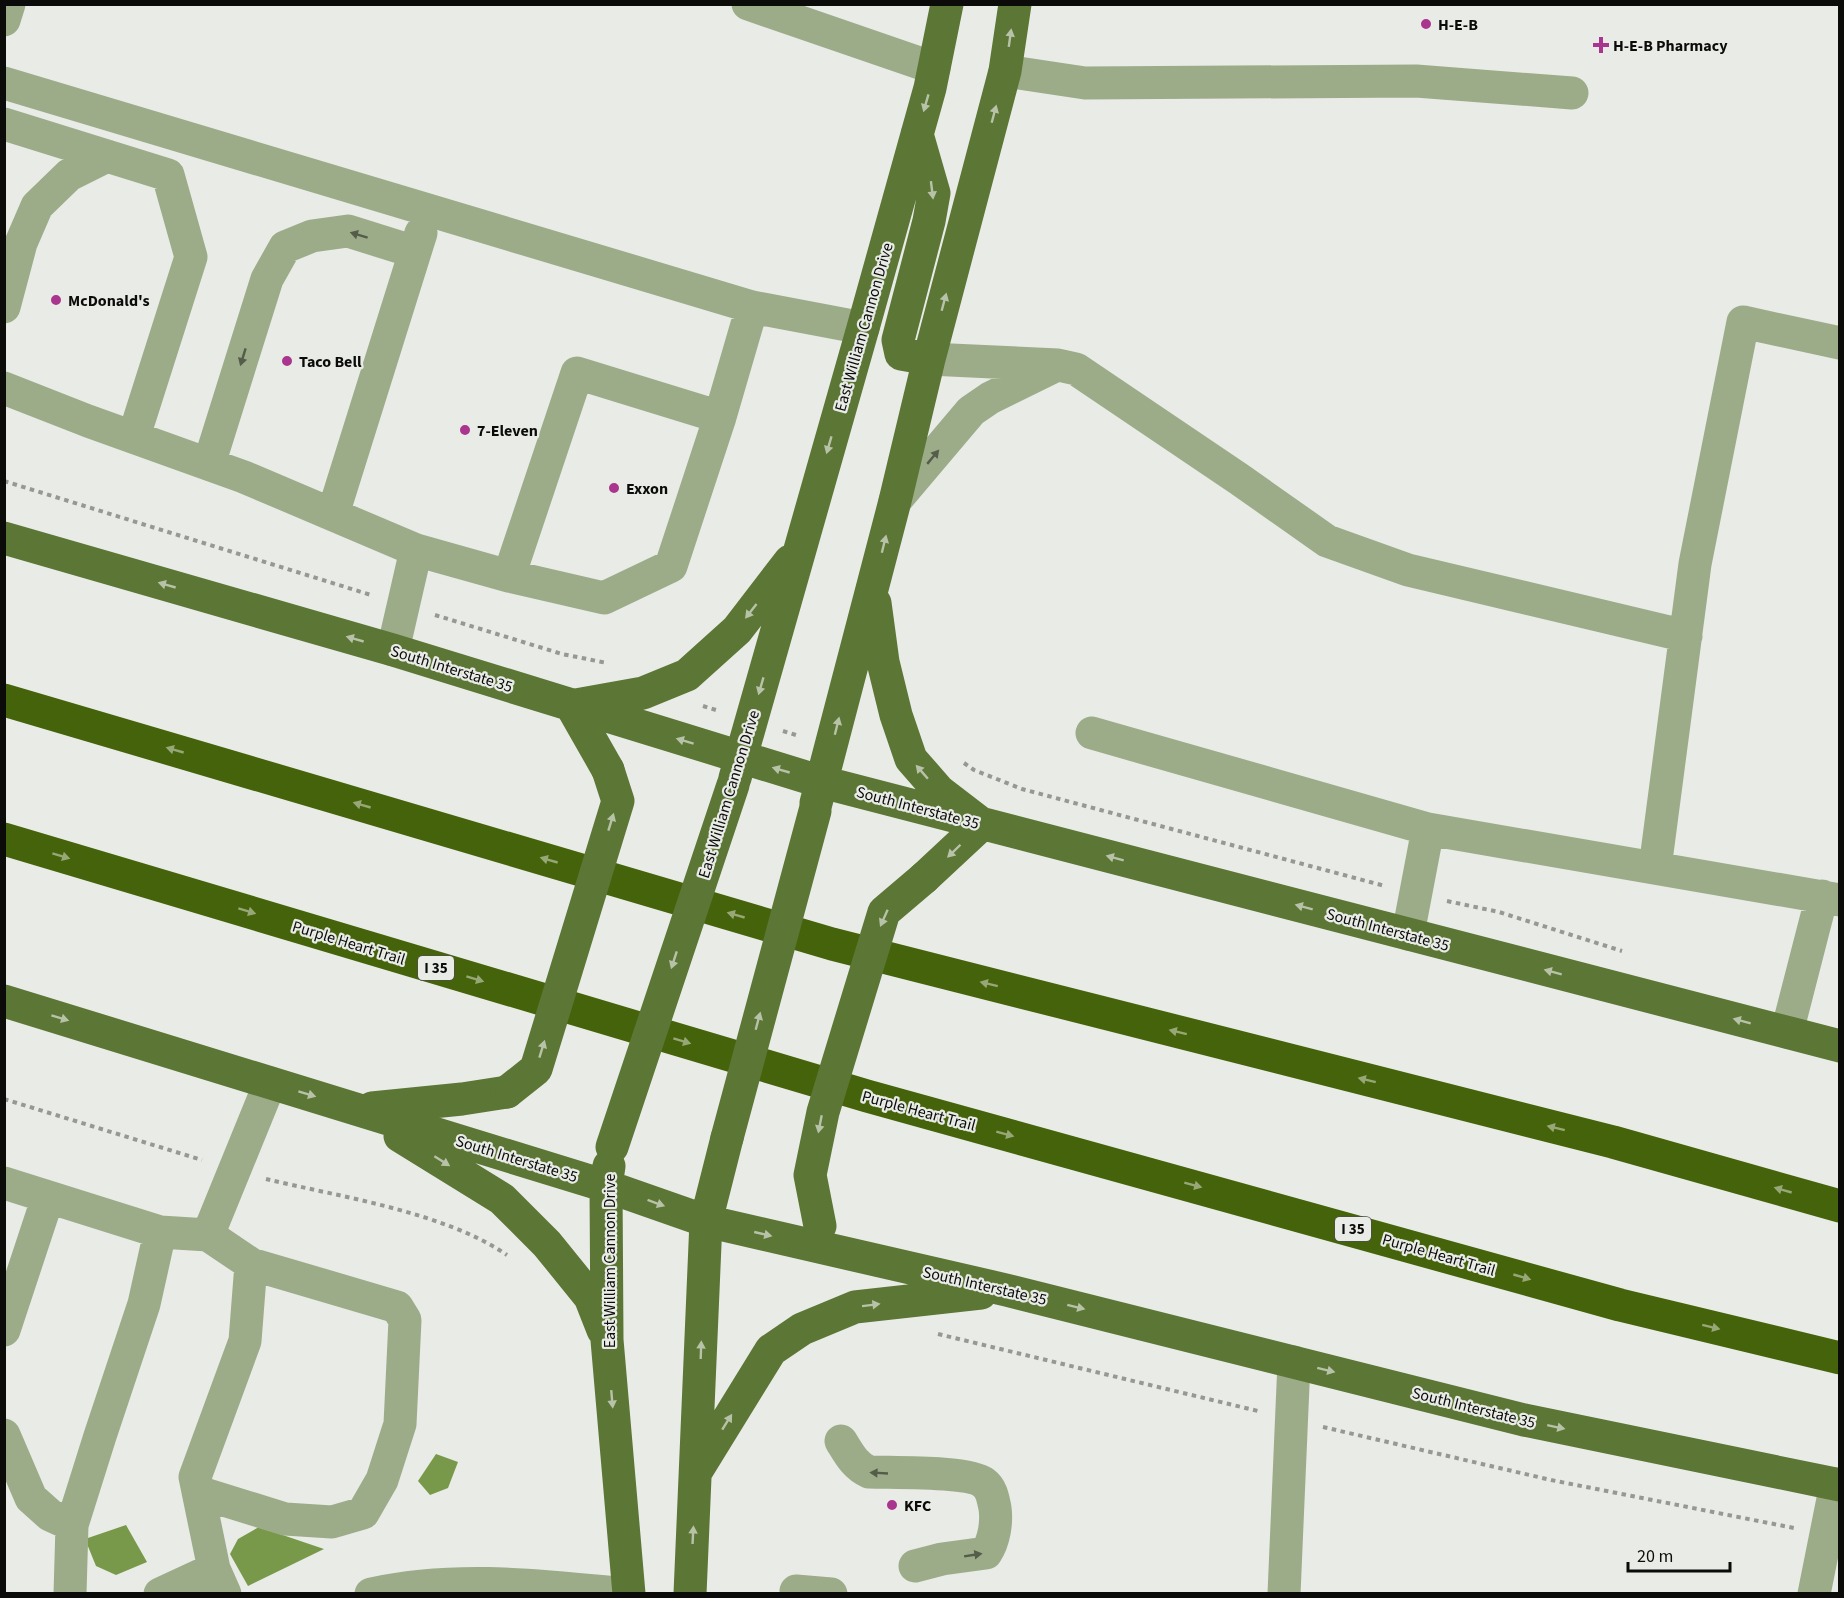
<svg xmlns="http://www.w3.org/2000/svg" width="1844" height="1598" font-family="'Source Sans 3',sans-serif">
<rect width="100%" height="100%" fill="#e9ebe6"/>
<path fill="#789949" d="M436,1454l22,8 -10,26 -18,7 -12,-14z
M126,1525l21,37 -31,13 -20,-9 -11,-27z
M259,1527l65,22 -76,37 -18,-32 8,-15z"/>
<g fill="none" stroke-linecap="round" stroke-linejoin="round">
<path stroke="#969894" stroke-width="4" stroke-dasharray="4.5 4.5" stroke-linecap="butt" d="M4,481l367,114
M435,615l127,39 45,9
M703,706l16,5
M783,731l16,5
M964,763l10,7 48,19 363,97
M1447,901l52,11 123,39
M4,1099l198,61
M266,1179c75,18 178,33 241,76
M938,1334l320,77
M1323,1427l228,53 243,48"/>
<path stroke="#9cac89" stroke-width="33" d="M748,4l186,64
M4,20l5,-16
M1005,71l80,12 331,-2 156,12
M4,83l748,224 111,21
M4,124l164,51 23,82 -57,179
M4,307l17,-64 16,-37 32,-31 38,-19
M929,359l129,6 18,4 163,110 88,62 81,29 278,66
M4,388l84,33 156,56 172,73 -23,100
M720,417l32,-110
M209,464l58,-185 18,-32 27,-11 36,-5 67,21
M895,501l76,-90 19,-13 63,-31
M333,514l88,-281
M416,550l93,26 95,22 67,-32 49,-149 -143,-44 -68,203
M1092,733l336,96 412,71
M1655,868l40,-304 48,-242 97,21
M1408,934l20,-105
M1787,1032l35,-136
M4,1183l156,49 48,3 43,29 -6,77 -50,136 19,92 11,25
M208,1235l62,-152
M4,1330l44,-133
M4,1435l27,63 19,17 22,10
M841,1441c8,13 14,25 28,31 24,1 100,-1 115,11 8,6 9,16 11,25 2,15 -1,33 -9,45l-44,6 -27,7
M198,1492l87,27 47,3 31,-9 19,-33 18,-56 5,-104 -8,-13 -146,-43
M796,1591l35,3
M70,1594l2,-69 28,-89 44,-132 16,-72
M160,1594l54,-25
M371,1594c86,-19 171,-8 257,0
M1284,1594l10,-232
M1814,1594l22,-110"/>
<path stroke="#5b7635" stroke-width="33" d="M917,134l17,59 -5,28 -31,119 3,14 28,5
M4,538l389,112 429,132 1018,264
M875,603l8,59 13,53 15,44 28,32 43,33 -58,54
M571,705l37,65
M576,705l67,-12 44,-18 50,-45 53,-69
M735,778l128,-450 67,-240 17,-84
M816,803l79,-302 34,-142 76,-288 10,-67
M4,1001l602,185 100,35 300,69 518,130 316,65
M372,1108l90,-9 45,-7
M400,1136l102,63 45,45 43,53 13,33
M609,1166l-3,20 1,154 22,254
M697,1470l74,-120 31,-21 53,-22 126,-14
M690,1594l16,-373 21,-83"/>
<path stroke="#45630a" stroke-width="33" d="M4,700l828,244 781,198 227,64
M4,839l863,257 753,209 220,53"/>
<path stroke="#5b7635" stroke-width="33" d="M507,1092l29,-23 82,-268 -10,-31
M727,1138l88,-327
M612,1147l121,-362
M820,1226l-10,-51 13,-63 61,-200 40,-34"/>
</g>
<defs><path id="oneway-solid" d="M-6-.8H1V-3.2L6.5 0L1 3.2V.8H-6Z" transform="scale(1.5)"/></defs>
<g fill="#b7c2a8">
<use href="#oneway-solid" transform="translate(1010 38) rotate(-82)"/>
<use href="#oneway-solid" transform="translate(926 103) rotate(106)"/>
<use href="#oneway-solid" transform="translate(994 114) rotate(-75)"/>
<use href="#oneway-solid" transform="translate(932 190) rotate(83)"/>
<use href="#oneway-solid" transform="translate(944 302) rotate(-75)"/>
<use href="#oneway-solid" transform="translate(829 445) rotate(106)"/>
<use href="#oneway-solid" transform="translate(884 544) rotate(-76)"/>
<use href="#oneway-solid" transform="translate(167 585) rotate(-164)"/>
<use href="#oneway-solid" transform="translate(751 611) rotate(128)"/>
<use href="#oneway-solid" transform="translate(355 639) rotate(-164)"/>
<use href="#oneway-solid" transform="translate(761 686) rotate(106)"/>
<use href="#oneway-solid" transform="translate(837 726) rotate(-76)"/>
<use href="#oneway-solid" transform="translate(685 741) rotate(-163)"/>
<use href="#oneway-solid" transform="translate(781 770) rotate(-164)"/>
<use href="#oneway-solid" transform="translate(922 772) rotate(-131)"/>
<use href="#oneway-solid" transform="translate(611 822) rotate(-73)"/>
<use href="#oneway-solid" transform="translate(954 851) rotate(136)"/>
<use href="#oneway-solid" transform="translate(1115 858) rotate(-165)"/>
<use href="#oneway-solid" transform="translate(1304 907) rotate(-165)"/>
<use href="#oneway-solid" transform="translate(884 918) rotate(114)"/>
<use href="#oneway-solid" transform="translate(674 960) rotate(108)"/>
<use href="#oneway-solid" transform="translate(1553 972) rotate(-165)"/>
<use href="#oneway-solid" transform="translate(60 1018) rotate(17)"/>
<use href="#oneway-solid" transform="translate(758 1021) rotate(-75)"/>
<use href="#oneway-solid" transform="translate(1742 1021) rotate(-165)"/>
<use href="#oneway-solid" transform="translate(542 1049) rotate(-73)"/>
<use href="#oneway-solid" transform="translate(307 1094) rotate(17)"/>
<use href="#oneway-solid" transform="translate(820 1124) rotate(101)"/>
<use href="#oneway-solid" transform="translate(442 1161) rotate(32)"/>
<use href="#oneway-solid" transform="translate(656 1203) rotate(20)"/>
<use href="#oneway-solid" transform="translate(763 1234) rotate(13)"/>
<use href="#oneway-solid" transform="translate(871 1305) rotate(-7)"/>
<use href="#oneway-solid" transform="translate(1076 1307) rotate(14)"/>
<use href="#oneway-solid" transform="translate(701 1350) rotate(-88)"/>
<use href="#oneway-solid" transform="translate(1326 1370) rotate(14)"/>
<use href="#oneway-solid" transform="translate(612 1399) rotate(85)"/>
<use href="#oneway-solid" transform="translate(727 1422) rotate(-58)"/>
<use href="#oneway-solid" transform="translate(1556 1427) rotate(12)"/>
<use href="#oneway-solid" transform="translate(693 1535) rotate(-87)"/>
</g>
<g fill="#545c4a">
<use href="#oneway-solid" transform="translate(359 235) rotate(-163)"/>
<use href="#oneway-solid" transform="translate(243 357) rotate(107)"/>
<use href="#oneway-solid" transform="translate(933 457) rotate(-50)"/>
<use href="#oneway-solid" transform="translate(879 1473) rotate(-177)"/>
<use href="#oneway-solid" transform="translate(973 1555) rotate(-9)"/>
</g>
<g fill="#97a778">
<use href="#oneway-solid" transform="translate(175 750) rotate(-164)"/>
<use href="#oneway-solid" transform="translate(362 805) rotate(-164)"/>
<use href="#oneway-solid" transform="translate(61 856) rotate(17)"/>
<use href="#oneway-solid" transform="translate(549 860) rotate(-164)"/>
<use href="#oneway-solid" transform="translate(247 911) rotate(17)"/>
<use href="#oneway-solid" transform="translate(736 915) rotate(-164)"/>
<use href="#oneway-solid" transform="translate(475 979) rotate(17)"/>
<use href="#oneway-solid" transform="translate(989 984) rotate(-166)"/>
<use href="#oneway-solid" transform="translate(1178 1032) rotate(-166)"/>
<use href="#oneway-solid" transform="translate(682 1041) rotate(17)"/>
<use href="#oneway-solid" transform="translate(1367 1080) rotate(-166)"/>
<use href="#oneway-solid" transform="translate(1556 1128) rotate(-166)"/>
<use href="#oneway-solid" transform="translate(1005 1134) rotate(15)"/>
<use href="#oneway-solid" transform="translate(1193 1185) rotate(15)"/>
<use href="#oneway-solid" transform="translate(1783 1190) rotate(-164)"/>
<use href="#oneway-solid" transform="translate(1522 1277) rotate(16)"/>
<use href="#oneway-solid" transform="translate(1711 1327) rotate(14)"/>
</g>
<g fill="#a9358f" stroke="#e9ebe6" stroke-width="2">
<circle cx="1426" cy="24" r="6"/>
<path d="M1598 36h6v6h6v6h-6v6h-6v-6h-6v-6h6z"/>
<circle cx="56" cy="300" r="6"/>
<circle cx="287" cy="361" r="6"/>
<circle cx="465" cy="430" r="6"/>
<circle cx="614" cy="488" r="6"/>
<circle cx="892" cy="1505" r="6"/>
</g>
<g text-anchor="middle" stroke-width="4.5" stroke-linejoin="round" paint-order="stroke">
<g fill="#e9ebe6" stroke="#4e4f4c" stroke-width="1.5">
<rect x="418" y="956" width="36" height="24" rx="4.5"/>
<rect x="1335" y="1217" width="36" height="24" rx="4.5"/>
</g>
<g font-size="15" font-weight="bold" fill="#0b0c0a">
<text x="436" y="973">I 35</text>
<text x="1353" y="1234">I 35</text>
</g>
<g font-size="16" font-weight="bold" fill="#0b0c0a" stroke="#e9ebe6" text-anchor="start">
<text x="1438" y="30">H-E-B</text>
<text x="1613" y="51">H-E-B Pharmacy</text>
<text x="68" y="306">McDonald's</text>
<text x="299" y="367">Taco Bell</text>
<text x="477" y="436">7-Eleven</text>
<text x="626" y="494">Exxon</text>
<text x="904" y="1511">KFC</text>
</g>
<g font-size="16" fill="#0b0c0a" stroke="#e9ebe6">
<text transform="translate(863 327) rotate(-74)" y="6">East William Cannon Drive</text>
<text transform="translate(452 668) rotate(17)" y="6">South Interstate 35</text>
<text transform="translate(728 794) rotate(-73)" y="6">East William Cannon Drive</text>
<text transform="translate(918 807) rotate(15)" y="6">South Interstate 35</text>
<text transform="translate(1388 929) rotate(15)" y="6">South Interstate 35</text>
<text transform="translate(349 942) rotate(17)" y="6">Purple Heart Trail</text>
<text transform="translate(919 1110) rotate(15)" y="6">Purple Heart Trail</text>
<text transform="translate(517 1158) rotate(17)" y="6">South Interstate 35</text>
<text transform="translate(1439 1254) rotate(16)" y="6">Purple Heart Trail</text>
<text transform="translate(609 1261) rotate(-90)" y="6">East William Cannon Drive</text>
<text transform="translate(985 1285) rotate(13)" y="6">South Interstate 35</text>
<text transform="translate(1474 1407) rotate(14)" y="6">South Interstate 35</text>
</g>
</g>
<rect width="1844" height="1598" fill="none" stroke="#0b0c0a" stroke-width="12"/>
<path d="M1628 1562v9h102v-9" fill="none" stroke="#0b0c0a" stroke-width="3"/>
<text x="1637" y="1562" font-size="18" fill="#0b0c0a" stroke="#e9ebe6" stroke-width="4.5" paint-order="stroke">20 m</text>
</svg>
